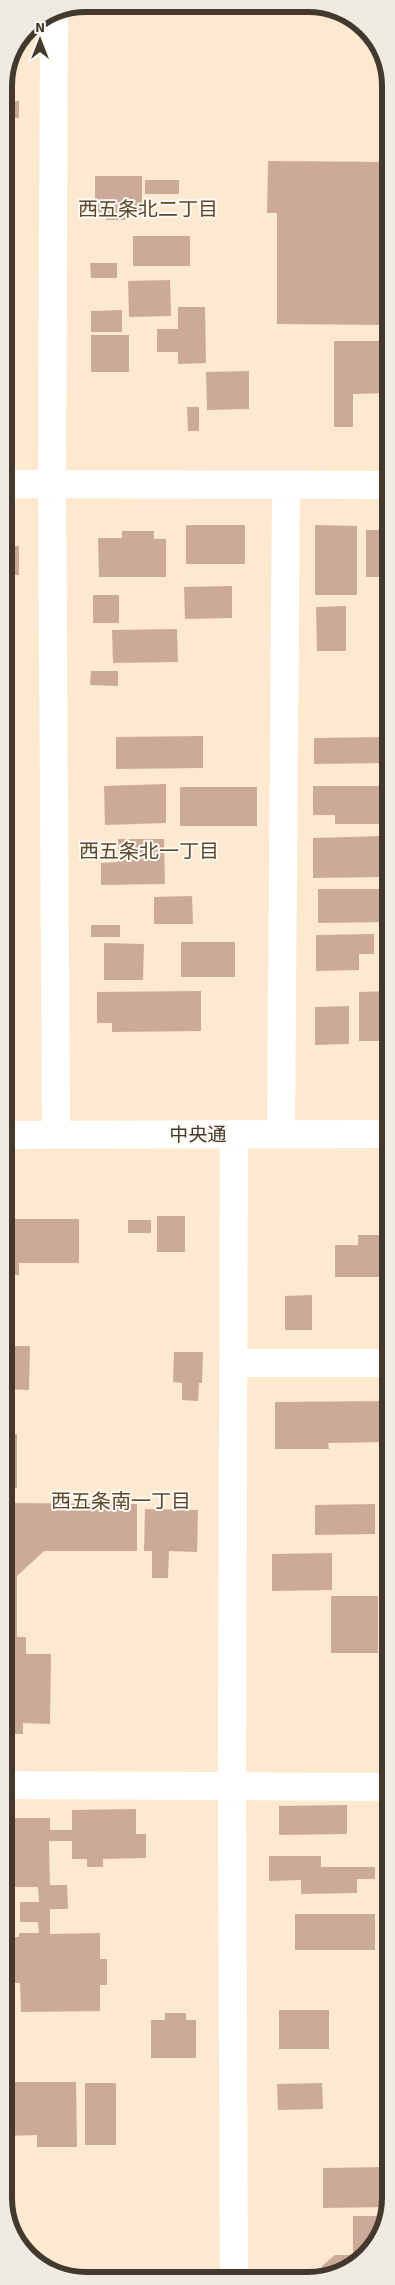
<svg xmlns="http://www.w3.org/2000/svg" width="395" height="2285" font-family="Signika,'Noto Sans JP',sans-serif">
<rect width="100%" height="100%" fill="#fce9d0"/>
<path fill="#cbaa99" d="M278,6h30v5h-30z
M4,101h15v17h-15z
M268,161l123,1v163l-114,-1v-111h-10z
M95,176h47v38h-16v6h-20v-8h-11z
M145,180h34v14h-34z
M133,236h57v30h-57z
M90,263h27v15h-26z
M170,280l1,36 -42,1 -1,-36z
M178,307h27l1,56 -28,1v-12h-21v-23h21z
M122,310v22h-31v-21z
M91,335h38v37h-38z
M334,341h57v52l-38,1v33h-19z
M249,371v38l-42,1 -1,-38z
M4,375h8l1,20h-9z
M187,407h12v24h-11z
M186,525h59v39h-59z
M315,525l42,1v69h-42z
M366,530h25v47h-25z
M122,531h32v8h12v38h-67l-1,-39h24z
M7,546h12v29h-12z
M232,586v32l-47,1 -1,-32z
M93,595h26v28h-26z
M346,606v45h-29l-1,-44z
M177,629l1,33 -65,1 -1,-33z
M384,643h7v36h-6z
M91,671h27v15l-28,-1z
M203,736v32l-87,1v-32z
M391,737v26l-77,1v-26z
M166,784v39l-61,2 -1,-39z
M313,786h78v38h-56v-9h-22z
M180,787h77v39h-77z
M383,836v41l-70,1v-40z
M118,839h46l1,45 -64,1v-22l17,-1z
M318,889h73v33l-73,1z
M192,896l1,28h-39v-27z
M91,925h29v12h-29z
M374,934v20h-15v16l-43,1v-36z
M181,942h54v35h-54z
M104,943l40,1 -1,36h-39z
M4,981h11v41h-11z
M201,991v40l-89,1v-9h-15v-31z
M391,991v50h-32v-49z
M349,1006v38l-34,1v-38z
M157,1216h28v36h-28z
M4,1219h75v44h-60v12h-15z
M128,1220h23v13h-23z
M358,1235h33v42h-56v-32h23z
M312,1295v35h-27v-34z
M4,1346h26l-1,44 -25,-1z
M174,1352h29l-1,31h-3l-1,18 -16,-1v-17l-9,-1z
M391,1401v41l-63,1 1,6h-54v-47z
M4,1434h13v54h-13z
M4,1503l133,1v47h-93l-27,25v61h9v17h25l-1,70 -27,-1v11h-19z
M375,1504v30l-60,1v-30z
M145,1509l53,1 -1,42 -28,-1 -1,27h-16v-27h-8z
M332,1553v37l-60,1v-37z
M387,1553h4v40h-4z
M331,1596h47v57h-47z
M347,1805v29l-68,1v-29z
M136,1809v25h10v24l-43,1v8h-16v-8h-15v-18h-23l1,44h17l1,24h-18v25l50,-1v26h7v26h-7v26l-79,1 -1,-29h-7v-35h-9v-18l10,-1v8h5v-4h20l-1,-11h-18v-20h19l-1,-15h-32l-1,-24h6v-22h-7v-23h46v12h22v-20z
M269,1856h52v11h54v12h-18v14l-56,1v-14l-32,1z
M295,1914h80v36h-80z
M279,2010h50v39h-50z
M165,2013h21v7h10v38h-45v-38h14z
M387,2016h4v40h-4z
M4,2082h72l1,65h-40v-12l-33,1z
M85,2083h31v62h-31z
M322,2083l1,26 -45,1 -1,-26z
M390,2167l1,33 -3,7 -65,1v-40z
M353,2216h32l-14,37 -52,28h-5l9,-16 12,-10h18z"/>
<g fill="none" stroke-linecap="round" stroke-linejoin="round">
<path stroke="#fff" stroke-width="28" d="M54,17l-2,466 4,651
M4,484l387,1
M234,1134l-2,652 2,494
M281,1134l5,-649
M4,1135l387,-1
M235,1363h156
M4,1785l387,2"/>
</g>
<g text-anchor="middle" stroke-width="4" stroke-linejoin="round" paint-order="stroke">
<g font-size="19" fill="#433a2d" stroke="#fef9f2">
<text x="198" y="1141">中央通</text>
</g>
<g font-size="20" fill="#5c492d" stroke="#fef9f2">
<text x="148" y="216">西五条北二丁目</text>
<text x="149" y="858">西五条北一丁目</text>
<text x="121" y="1508">西五条南一丁目</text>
</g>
</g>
<path d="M0 0H395V2285H0ZM86 12H308A74 74 0 0 1 382 86V2198A74 74 0 0 1 308 2272H86A74 74 0 0 1 12 2198V86A74 74 0 0 1 86 12Z" fill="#efeae2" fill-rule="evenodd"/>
<path fill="none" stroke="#433a2d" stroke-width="6" d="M86 12H308A74 74 0 0 1 382 86V2198A74 74 0 0 1 308 2272H86A74 74 0 0 1 12 2198V86A74 74 0 0 1 86 12Z"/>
<g transform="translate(40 40)" stroke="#fef9f2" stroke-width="4" paint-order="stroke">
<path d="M0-4L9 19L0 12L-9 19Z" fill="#433a2d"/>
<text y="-8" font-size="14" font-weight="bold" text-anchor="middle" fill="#433a2d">N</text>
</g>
</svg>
